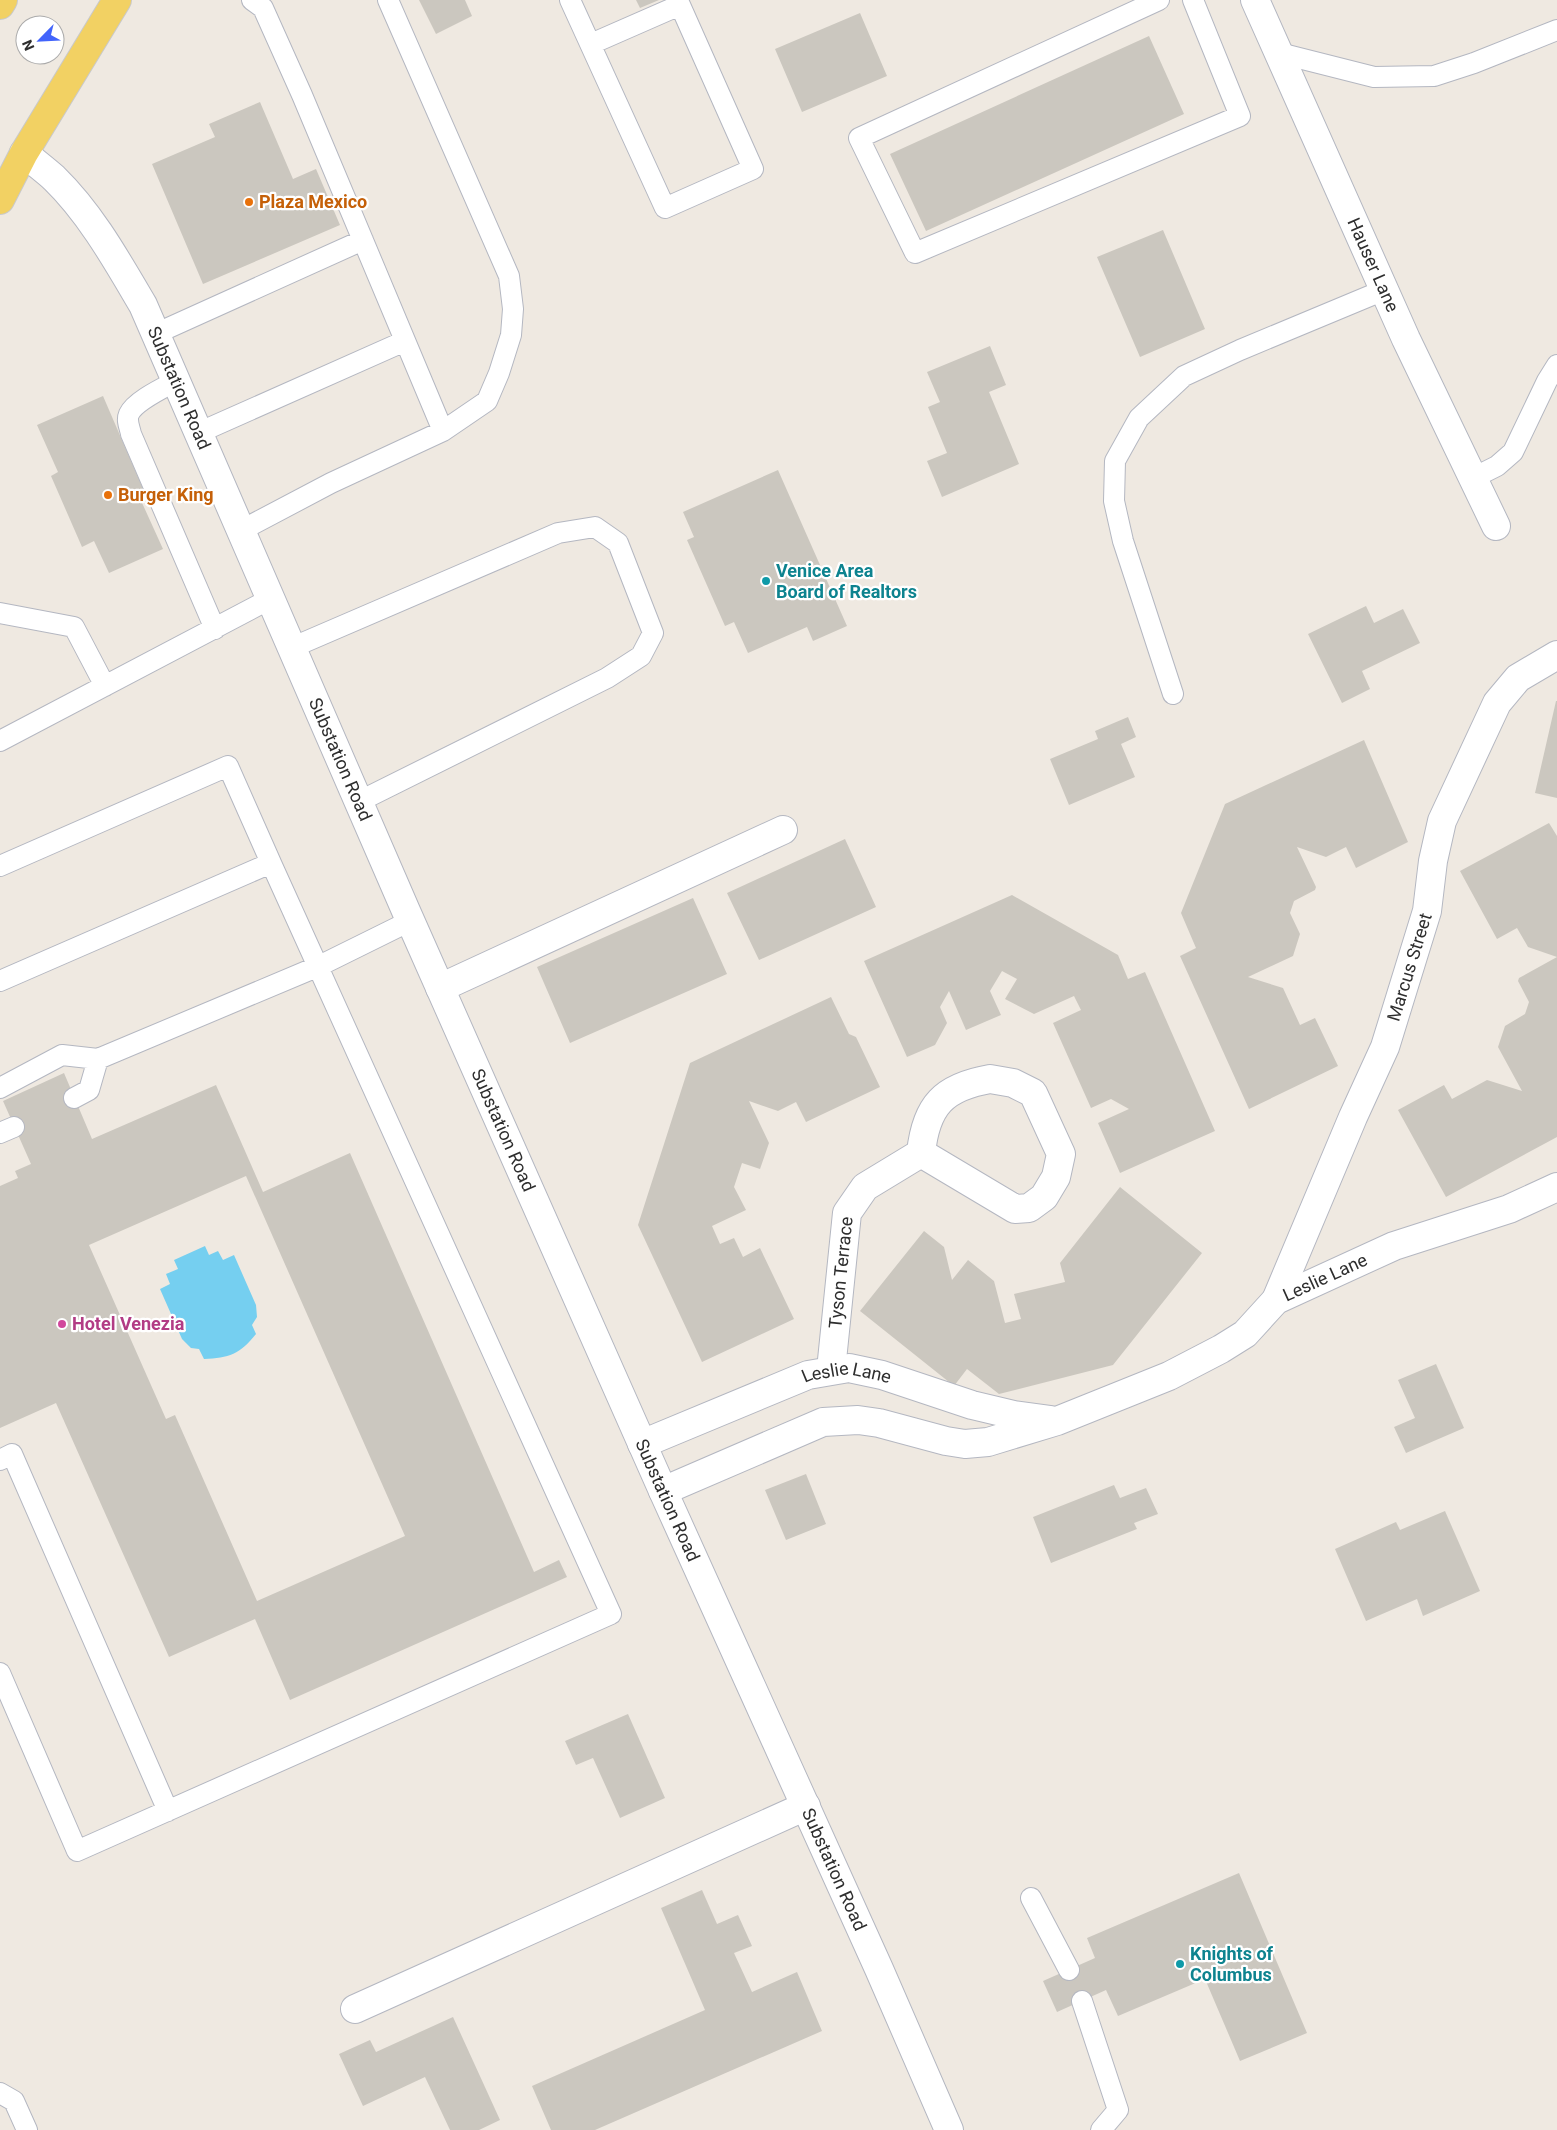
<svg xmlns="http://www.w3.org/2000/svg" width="1557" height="2130" font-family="Roboto,sans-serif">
<rect width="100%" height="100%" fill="#efe9e1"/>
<path fill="#75cff0" d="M205,1246l4,9 9,-4 5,9 11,-5 22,50 1,12 -5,8 4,9c-16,20 -27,24 -52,25l-5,-10 -8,-1 -9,-9 -22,-50 10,-5 -4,-10 12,-5 -4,-9z"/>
<path fill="#cbc7bf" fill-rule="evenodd" d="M419,0h46l7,16 -36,18z
M636,0h23l-19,8z
M860,13l27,63 -85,36 -27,-63z
M1149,36l35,78 -258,117 -36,-77z
M260,102l33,77 23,-10 24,56 -137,59 -51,-120 63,-27 -6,-13z
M1163,230l42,99 -65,28 -43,-100z
M990,346l16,39 -17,7 30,72 -77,33 -15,-36 20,-8 -19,-46 12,-5 -13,-30z
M103,396l41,95 -6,3 25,55 -54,24 -15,-32 -12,6 -31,-71 7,-4 -21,-47z
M778,470l69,156 -34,15 -6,-14 -59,26 -14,-31 -9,4 -38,-86 7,-3 -11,-25z
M1366,606l8,17 29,-14 17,34 -58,28 8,18 -28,14 -34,-69z
M1556,701h1v97l-22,-5z
M1128,717l8,20 -15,7 14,33 -66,28 -19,-46 48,-20 -3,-8z
M1364,740l44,102 -52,26 -10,-21 -20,10 -29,-10 19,40 -1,3 -21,11 -4,12 10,21 -7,22 -45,21 35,11 17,37 15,-7 23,48 -89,43 -69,-153 16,-8 -15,-35 44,-109z
M1549,823l8,13v121l-29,-10 -11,-19 -20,11 -37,-68z
M845,839l31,68 -117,53 -32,-67z
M1012,895l106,60 10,24 17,-7 70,159 -95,42 -22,-50 31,-14 -18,-10 -20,9 -38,-85 28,-13 -7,-14 -40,18 -29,-15 12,-20 -15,-8 -12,20 11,24 -35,15 -17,-39 -9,16 7,16 -12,22 -28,12 -43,-96z
M693,898l34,76 -157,69 -33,-76z
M1557,957v180l-111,60 -48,-87 46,-25 8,14 35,-19 35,11 -24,-44 7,-21 20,-12 4,-12 -11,-21 1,-3z
M831,997l18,37 7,3 24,50 -74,35 -10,-20 -18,9 -29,-10 20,42 -9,26 -18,-6 -8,24 12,23 -34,16 8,18 14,-6 9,19 17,-9 34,71 -92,43 -64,-137 52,-162z
M64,1073l28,66 124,-54 47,107 87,-39 184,419 25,-12 8,17 -277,123 -35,-81 -86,38 -113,-254 -56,25v-242l18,-8 -3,-7 16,-7 -28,-63zM246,1176l159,360 -148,65 -82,-186 -9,4 -77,-174z
M1120,1187l82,66 -89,112 -114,29 -32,-25 -13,17 -94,-75 64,-80 20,16 8,33 16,-20 26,21 11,42 16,-4 -7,-25 51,-12 -5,-19z
M1436,1364l28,64 -58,25 -12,-26 21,-9 -17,-38z
M806,1474l20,50 -40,16 -21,-50z
M1114,1485l6,13 26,-10 12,26 -24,9 3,6 -86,34 -18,-46z
M1445,1511l35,80 -57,25 -6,-17 -51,22 -31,-72 61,-27 4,8z
M628,1714l37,84 -45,20 -27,-60 -17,7 -11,-24z
M1239,1873l68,160 -67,28 -35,-82 -87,37 -12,-26 -49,22 -14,-31 52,-23 -8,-20z
M702,1890l15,34 21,-9 14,31 -18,7 18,39 45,-20 25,59 -227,99h-44l-19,-44 173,-76 -44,-102z
M453,2017l47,103 -21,10h-29l-25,-53 -62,29 -24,-52 31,-14 6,12z"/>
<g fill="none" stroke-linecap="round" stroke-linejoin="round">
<defs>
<path id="lane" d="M252,0l11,8 39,87 141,336
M570,0l95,208 88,-39 -73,-164 -89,39
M1159,0l-300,138 56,115 325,-137 -47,-116
M1279,53l95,24 60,-1 40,-13 83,-33
M155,334l208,-94
M176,381c-13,7 -41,20 -47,33 -3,7 1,14 2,20l84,195
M198,433l207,-92
M1473,478l24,-12 16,-14 34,-71 10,-16
M240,531l91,-48 112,-52 44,-30 12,-28 12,-38 2,-26 -4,-33 -121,-276
M0,613l74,14 31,59
M291,648l267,-115 37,-6 23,16 35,90 -12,23 -34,22 -249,124
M1173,694l-50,-153 -9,-40 1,-40 24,-43 45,-42 56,-26 144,-60
M0,741l270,-142
M0,866l228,-100 43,97
M0,981l271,-118 340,751 -534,237 -77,-178
M0,1088l62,-33 36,4 221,-93 91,-45
M74,1098l15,-8 9,-31
M0,1133l14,-6
M0,1460l12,-6 156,357
M1031,1898l38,72
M1082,2001l36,109 -17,20
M0,2093l14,8 13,29"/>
<g id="street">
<path id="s1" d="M1255,0l151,339 90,187"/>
<path id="s2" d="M24,153c9,8 20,16 30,25 37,36 63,83 89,127l263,606 257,580 216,478 70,161"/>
<path d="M440,988l343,-158"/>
<path d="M990,1079l23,4 20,10 28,61 -5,23 -12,20 -15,11 -14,1 -94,-56c5,-48 23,-66 69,-74z"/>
<path id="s3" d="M1276,1300l77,-183 32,-70 42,-136 6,-50 9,-40 55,-118 21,-25 39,-23"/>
<path id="s4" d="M831,1370l16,-157 18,-26 56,-34"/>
<path id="s5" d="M642,1444l166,-69 41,-7 33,7 90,30 42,10 37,5"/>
<path id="s6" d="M663,1491l160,-69 35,-2 21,3 67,18 19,3 23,-2 69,-21 112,-45 52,-27 24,-15 31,-34 118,-54 115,-37 48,-22"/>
<path d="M355,2009l451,-203"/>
</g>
<path id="primary" d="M0,5l3,-5
M0,200l24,-47 93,-153"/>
</defs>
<use href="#lane" stroke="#b4b7c1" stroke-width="22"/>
<use href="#street" stroke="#b4b7c1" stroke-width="30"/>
<use href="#primary" stroke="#c9c9c9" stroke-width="30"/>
<use href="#lane" stroke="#fff" stroke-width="20"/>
<use href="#street" stroke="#fff" stroke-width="28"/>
<use href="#primary" stroke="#f2d163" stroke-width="28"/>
</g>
<g fill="#e8710a" stroke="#fff" stroke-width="2">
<circle cx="249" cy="202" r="5"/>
<circle cx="108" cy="495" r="5"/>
</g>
<g fill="#0f9aa8" stroke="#fff" stroke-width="2">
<circle cx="766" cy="581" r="5"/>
<circle cx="1180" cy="1964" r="5"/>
</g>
<circle fill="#d1479c" stroke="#fff" stroke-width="2" cx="62" cy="1324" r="5"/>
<g text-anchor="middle" stroke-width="4.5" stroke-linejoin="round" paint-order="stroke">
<g font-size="18" font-weight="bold" fill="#c56008" stroke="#fff" text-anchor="start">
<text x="259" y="208">Plaza Mexico</text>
<text x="118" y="501">Burger King</text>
</g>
<g font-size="18" fill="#2e2e2e" stroke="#fff">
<text dy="6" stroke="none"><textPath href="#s1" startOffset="290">Hauser Lane</textPath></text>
<text dy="6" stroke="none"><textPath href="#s2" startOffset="285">Substation Road</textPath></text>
<text dy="6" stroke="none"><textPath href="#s2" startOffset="690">Substation Road</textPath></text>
<text dy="6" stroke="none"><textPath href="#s3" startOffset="359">Marcus Street</textPath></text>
<text dy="6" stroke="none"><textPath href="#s2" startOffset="1095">Substation Road</textPath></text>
<text dy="6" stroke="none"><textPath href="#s4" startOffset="98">Tyson Terrace</textPath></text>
<text dy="6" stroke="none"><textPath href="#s6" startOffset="722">Leslie Lane</textPath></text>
<text dy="6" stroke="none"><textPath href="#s5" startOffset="219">Leslie Lane</textPath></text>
<text dy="6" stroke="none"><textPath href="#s2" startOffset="1500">Substation Road</textPath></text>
<text dy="6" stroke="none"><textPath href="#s2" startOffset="1905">Substation Road</textPath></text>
</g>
<g font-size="18" font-weight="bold" fill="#0d838f" stroke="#fff" text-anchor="start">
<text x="776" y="577">Venice Area<tspan x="776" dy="21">Board of Realtors</tspan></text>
<text x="1190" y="1960">Knights of<tspan x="1190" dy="21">Columbus</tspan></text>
</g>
<g font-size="18" font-weight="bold" fill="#b23c85" stroke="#fff" text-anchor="start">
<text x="72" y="1330">Hotel Venezia</text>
</g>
</g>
<g transform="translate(40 40) rotate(246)"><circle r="24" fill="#ffffff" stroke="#ababab"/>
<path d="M0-4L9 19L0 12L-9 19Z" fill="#4264fb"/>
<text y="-8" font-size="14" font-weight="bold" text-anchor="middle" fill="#2e2e2e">N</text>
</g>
</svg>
